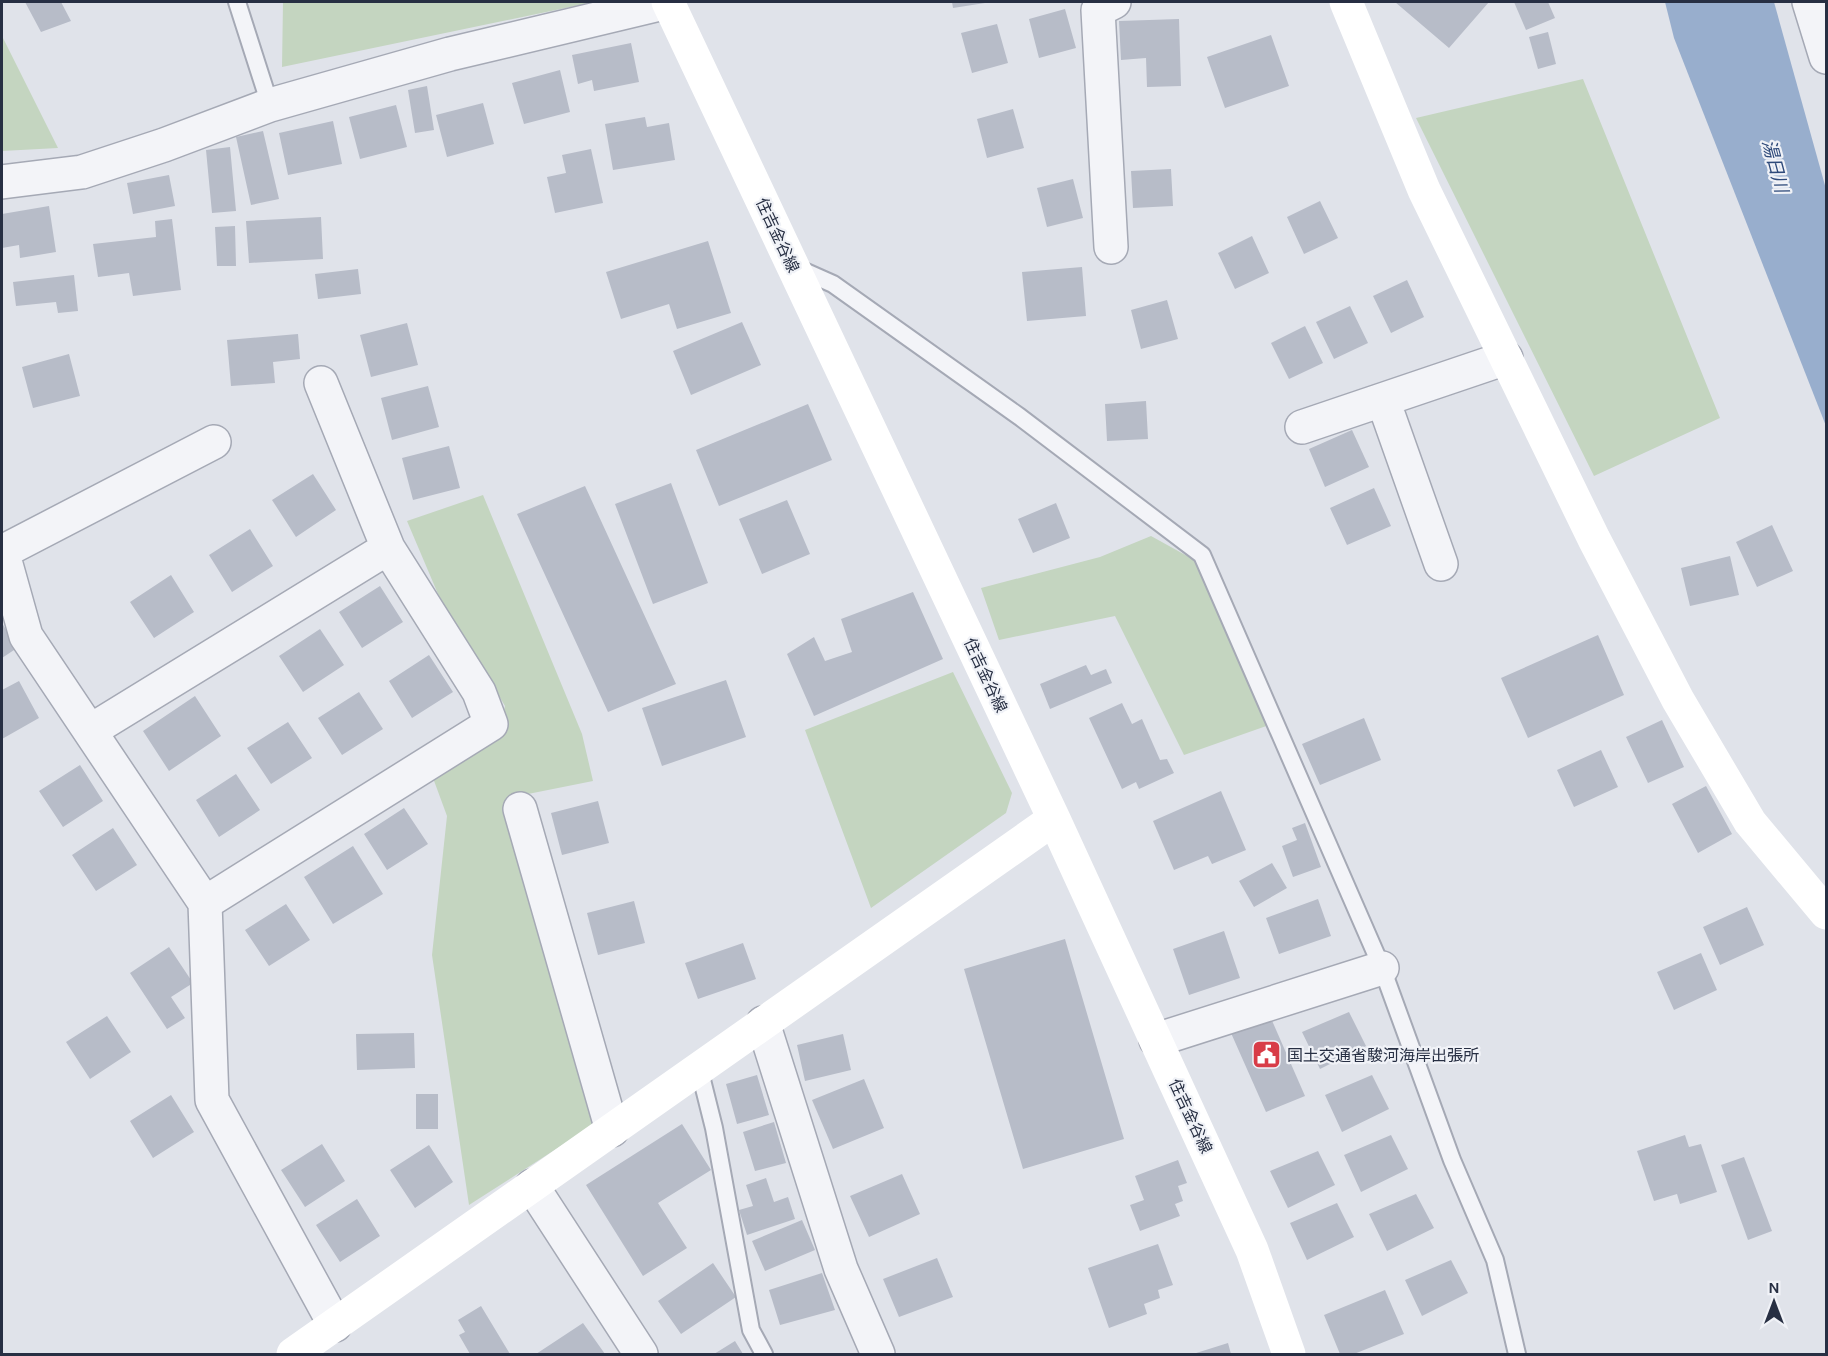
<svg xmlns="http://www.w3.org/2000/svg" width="1828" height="1356" font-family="Karla,'Noto Sans JP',sans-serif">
<rect width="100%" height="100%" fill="#e0e3ea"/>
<path fill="#c4d5c0" d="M283,2h311l-312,65z
M2,36l56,112 -56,3z
M1583,79l137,339 -126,58 -178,-358z
M483,495l99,239 11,47 -70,14 72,329 -126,81 -37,-250 15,-139 -14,-38 68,-55 4,-17 -67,-112 -31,-73z
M1151,536l56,31 68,156 -91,32 -69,-139 -116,24 -18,-52 119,-31z
M953,672l59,121 -6,20 -135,95 -66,-178z"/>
<path fill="#98aecd" d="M1665,2h109l52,187v237l-152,-388z"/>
<path fill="#b7bcc8" d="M25,2h36l10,19 -30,11z
M952,2h33v1l-32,5z
M1395,2h94l-40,46z
M1514,2h34l7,16 -29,12z
M1065,9l11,39 -37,10 -10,-39z
M1179,19l2,67 -34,1 -1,-29 -25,2 -2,-39z
M997,24l11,39 -36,10 -11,-40z
M1548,32l8,32 -18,5 -9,-32z
M1271,35l18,51 -64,22 -18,-51z
M631,43l8,39 -45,9 -2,-11 -14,4 -6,-29z
M560,70l10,42 -46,12 -12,-41z
M427,86l7,44 -19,3 -7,-43z
M483,103l11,41 -47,13 -11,-42z
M396,105l11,42 -47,12 -11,-42z
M1013,109l11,39 -37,10 -10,-39z
M645,117l2,10 22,-4 6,37 -62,10 -8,-46z
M333,121l9,43 -54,11 -9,-42z
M263,131l16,68 -28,6 -15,-68z
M230,147l6,64 -24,2 -6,-63z
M591,149l12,54 -48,10 -8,-36 19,-4 -4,-18z
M1171,169l2,37 -40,2 -2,-37z
M169,175l6,31 -42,8 -6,-31z
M1073,179l10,39 -36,9 -10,-39z
M1320,201l18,37 -34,16 -17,-37z
M49,206l7,46 -36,6 -1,-13 -17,3v-34z
M321,217l2,42 -74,4 -3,-42z
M172,219l9,71 -48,6 -4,-23 -31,4 -5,-33 63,-7 -1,-16z
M235,226l1,40h-19l-2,-39z
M1252,236l17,37 -34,16 -17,-36z
M708,241l23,72 -54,16 -8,-25 -48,15 -15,-47z
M1082,267l4,49 -59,5 -5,-49z
M358,269l3,25 -43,5 -3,-25z
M74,275l4,36 -20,2 -2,-11 -40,4 -3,-24z
M1407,280l17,37 -33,16 -18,-37z
M1167,300l11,39 -37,10 -10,-39z
M1350,306l18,37 -34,16 -18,-37z
M742,322l19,43 -70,30 -18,-44z
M407,323l11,42 -47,12 -11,-42z
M1305,326l18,37 -34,16 -18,-36z
M298,334l2,25 -27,3 2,21 -44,3 -4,-46z
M69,354l11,42 -47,12 -11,-41z
M428,386l11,41 -47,13 -11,-42z
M1146,401l2,38 -41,2 -2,-37z
M808,404l24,56 -113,46 -23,-56z
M1352,430l17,37 -44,20 -16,-38z
M449,446l11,42 -47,12 -11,-42z
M313,474l23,36 -40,27 -24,-37z
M671,483l37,100 -55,21 -38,-100z
M585,486l91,198 -68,28 -91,-198z
M1374,488l17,38 -44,19 -17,-37z
M787,500l23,54 -48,20 -23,-55z
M1056,503l14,35 -37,15 -15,-34z
M1772,525l21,46 -36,16 -21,-45z
M250,529l23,37 -41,26 -23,-37z
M1730,556l9,39 -49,11 -9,-38z
M171,575l23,37 -40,26 -24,-36z
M380,586l23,36 -41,26 -23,-36z
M913,592l30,67 -129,57 -27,-62 27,-17 11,24 27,-9 -11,-33z
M2,623l15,25 -15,10z
M320,629l24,36 -41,27 -24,-36z
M1598,635l26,60 -96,43 -27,-60z
M429,655l24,37 -41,26 -23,-37z
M1086,665l5,10 15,-6 6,14 -62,26 -10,-25z
M726,680l20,57 -84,29 -20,-58z
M19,681l20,37 -37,21v-49z
M359,692l24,37 -41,26 -24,-37z
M195,696l26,40 -52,35 -26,-40z
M1122,703l10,21 10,-5 18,41 7,-1 7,14 -35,16 -3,-7 -14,7 -33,-71z
M1364,718l17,42 -61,25 -18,-41z
M1662,720l22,47 -36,16 -22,-46z
M288,722l24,36 -41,26 -24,-36z
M1601,750l17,37 -44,20 -17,-37z
M80,765l23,36 -40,26 -24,-36z
M236,774l24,36 -41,27 -23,-37z
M1706,786l26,48 -34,19 -26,-49z
M1221,791l25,59 -34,14 -4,-8 -34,14 -21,-49z
M598,801l11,42 -47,12 -11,-42z
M404,808l24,36 -41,26 -23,-36z
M1305,823l16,44 -28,10 -11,-31 15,-6 -5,-12z
M113,828l24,37 -41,26 -24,-36z
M353,846l30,48 -50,30 -29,-47z
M1272,863l15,25 -33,19 -15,-26z
M1318,899l13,37 -52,18 -13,-36z
M634,901l11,42 -47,12 -11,-42z
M286,904l24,36 -41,26 -24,-36z
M1747,907l17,38 -44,20 -17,-38z
M1224,931l16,47 -51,17 -16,-46z
M1065,939l59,200 -101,30 -59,-200z
M743,943l13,36 -58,20 -13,-36z
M169,947l24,36 -22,14 14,21 -18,11 -37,-56z
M1701,953l16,37 -43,20 -17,-38z
M1349,1012l17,34 -46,23 -18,-37z
M107,1016l24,36 -41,27 -24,-37z
M1270,1016l35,80 -39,16 -35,-79z
M414,1033l1,35 -58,2 -1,-36z
M843,1034l8,36 -46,11 -8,-36z
M757,1075l12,40 -32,9 -11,-40z
M1372,1075l17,34 -47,23 -17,-37z
M864,1079l20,49 -51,21 -21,-49z
M416,1094h22v35h-22z
M171,1095l23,37 -41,26 -23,-37z
M774,1122l12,41 -31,8 -12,-39z
M682,1124l29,46 -53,33 29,45 -44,28 -57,-91z
M1391,1135l17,34 -47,23 -17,-37z
M1685,1135l4,12 12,-3 16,48 -37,12 -3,-10 -23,7 -17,-50z
M322,1144l23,37 -40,26 -24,-37z
M429,1145l24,37 -38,26 -25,-38z
M1318,1151l17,34 -47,23 -18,-37z
M1744,1157l28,74 -24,9 -27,-75z
M1178,1160l9,23 -9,3 5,15 -8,3 5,12 -40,15 -10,-26 14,-5 -9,-24z
M902,1174l18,40 -51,23 -19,-41z
M766,1178l8,24 14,-5 7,22 -48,16 -8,-25 14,-4 -7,-21z
M1416,1194l18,34 -47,23 -18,-37z
M357,1199l23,37 -40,26 -24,-37z
M1337,1203l17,34 -47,23 -17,-37z
M802,1220l13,30 -50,21 -13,-30z
M1158,1244l15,41 -15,5 2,8 -16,6 3,10 -38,14 -21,-60z
M937,1258l16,39 -54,20 -16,-38z
M1451,1260l17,33 -46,23 -17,-36z
M713,1263l23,34 -55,37 -23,-33z
M822,1273l13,37 -55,15 -11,-35z
M1385,1290l19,44 -50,20h-14l-16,-39z
M481,1306l29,48h-40l-11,-19 6,-3 -7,-12z
M583,1323l22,31h-69z
M735,1341l8,13h-29z
M1228,1343l3,11h-38z"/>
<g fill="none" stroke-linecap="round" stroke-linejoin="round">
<defs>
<path id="lane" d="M237,2l33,103
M797,268l36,16 187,133 182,138 180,413 70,192 43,100 22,94
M699,1068l15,60 37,202 13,24"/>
<path id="street" d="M1809,2l17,55
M2,182l80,-10 82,-27 106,-40 180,-51 218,-52
M1111,247l-13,-237 16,-8
M1383,400l58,164
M1302,427l204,-69
M2,550l24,86 179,267 7,197 123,225
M2,552l212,-110
M90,731l298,-183
M520,809l92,321
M205,903l286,-179 -12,-32 -91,-144 -67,-165
M763,1023l78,246 37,85
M1156,1040l226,-72
M532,1186l109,168"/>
</defs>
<use href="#lane" stroke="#a5a9b5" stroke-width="20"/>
<use href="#street" stroke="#a5a9b5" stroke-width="36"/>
<use href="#lane" stroke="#f3f4f8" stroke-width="16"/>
<use href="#street" stroke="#f3f4f8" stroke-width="33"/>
<path stroke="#fff" stroke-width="33" d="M668,2l386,817 198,431 37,104
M1346,2l78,188 170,349 84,161 72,122 76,91
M293,1354l761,-535"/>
</g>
<defs>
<symbol id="civic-square" viewBox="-11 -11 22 22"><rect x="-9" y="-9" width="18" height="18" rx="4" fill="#d83c47" stroke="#f0f2f7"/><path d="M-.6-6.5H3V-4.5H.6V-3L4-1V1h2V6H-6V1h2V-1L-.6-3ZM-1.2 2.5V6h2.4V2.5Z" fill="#fff"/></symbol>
</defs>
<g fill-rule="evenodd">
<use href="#civic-square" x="1250" y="1038" width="33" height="33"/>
</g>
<g text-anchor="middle" stroke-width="4.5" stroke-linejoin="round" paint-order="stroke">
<g font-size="16" fill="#272f43" stroke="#f0f2f7">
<text transform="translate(778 235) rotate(65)" y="6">住吉金谷線</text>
<text transform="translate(986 675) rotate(65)" y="6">住吉金谷線</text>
<text transform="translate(1191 1116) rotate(65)" y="6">住吉金谷線</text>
</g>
<g font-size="16" fill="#272f43" stroke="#f0f2f7" text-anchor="start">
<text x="1287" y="1061">国土交通省駿河海岸出張所</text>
</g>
<g font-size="18" font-style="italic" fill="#2e4a7a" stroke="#f0f2f7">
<text transform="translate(1775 166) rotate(75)" y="6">湯日川</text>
</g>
</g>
<rect width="1828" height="1356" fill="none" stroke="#272f43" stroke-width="6"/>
<g transform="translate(1774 1302)" stroke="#f0f2f7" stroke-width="4.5" paint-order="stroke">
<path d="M0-4.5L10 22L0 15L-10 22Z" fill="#272f43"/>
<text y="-9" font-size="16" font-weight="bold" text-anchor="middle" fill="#272f43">N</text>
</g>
</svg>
